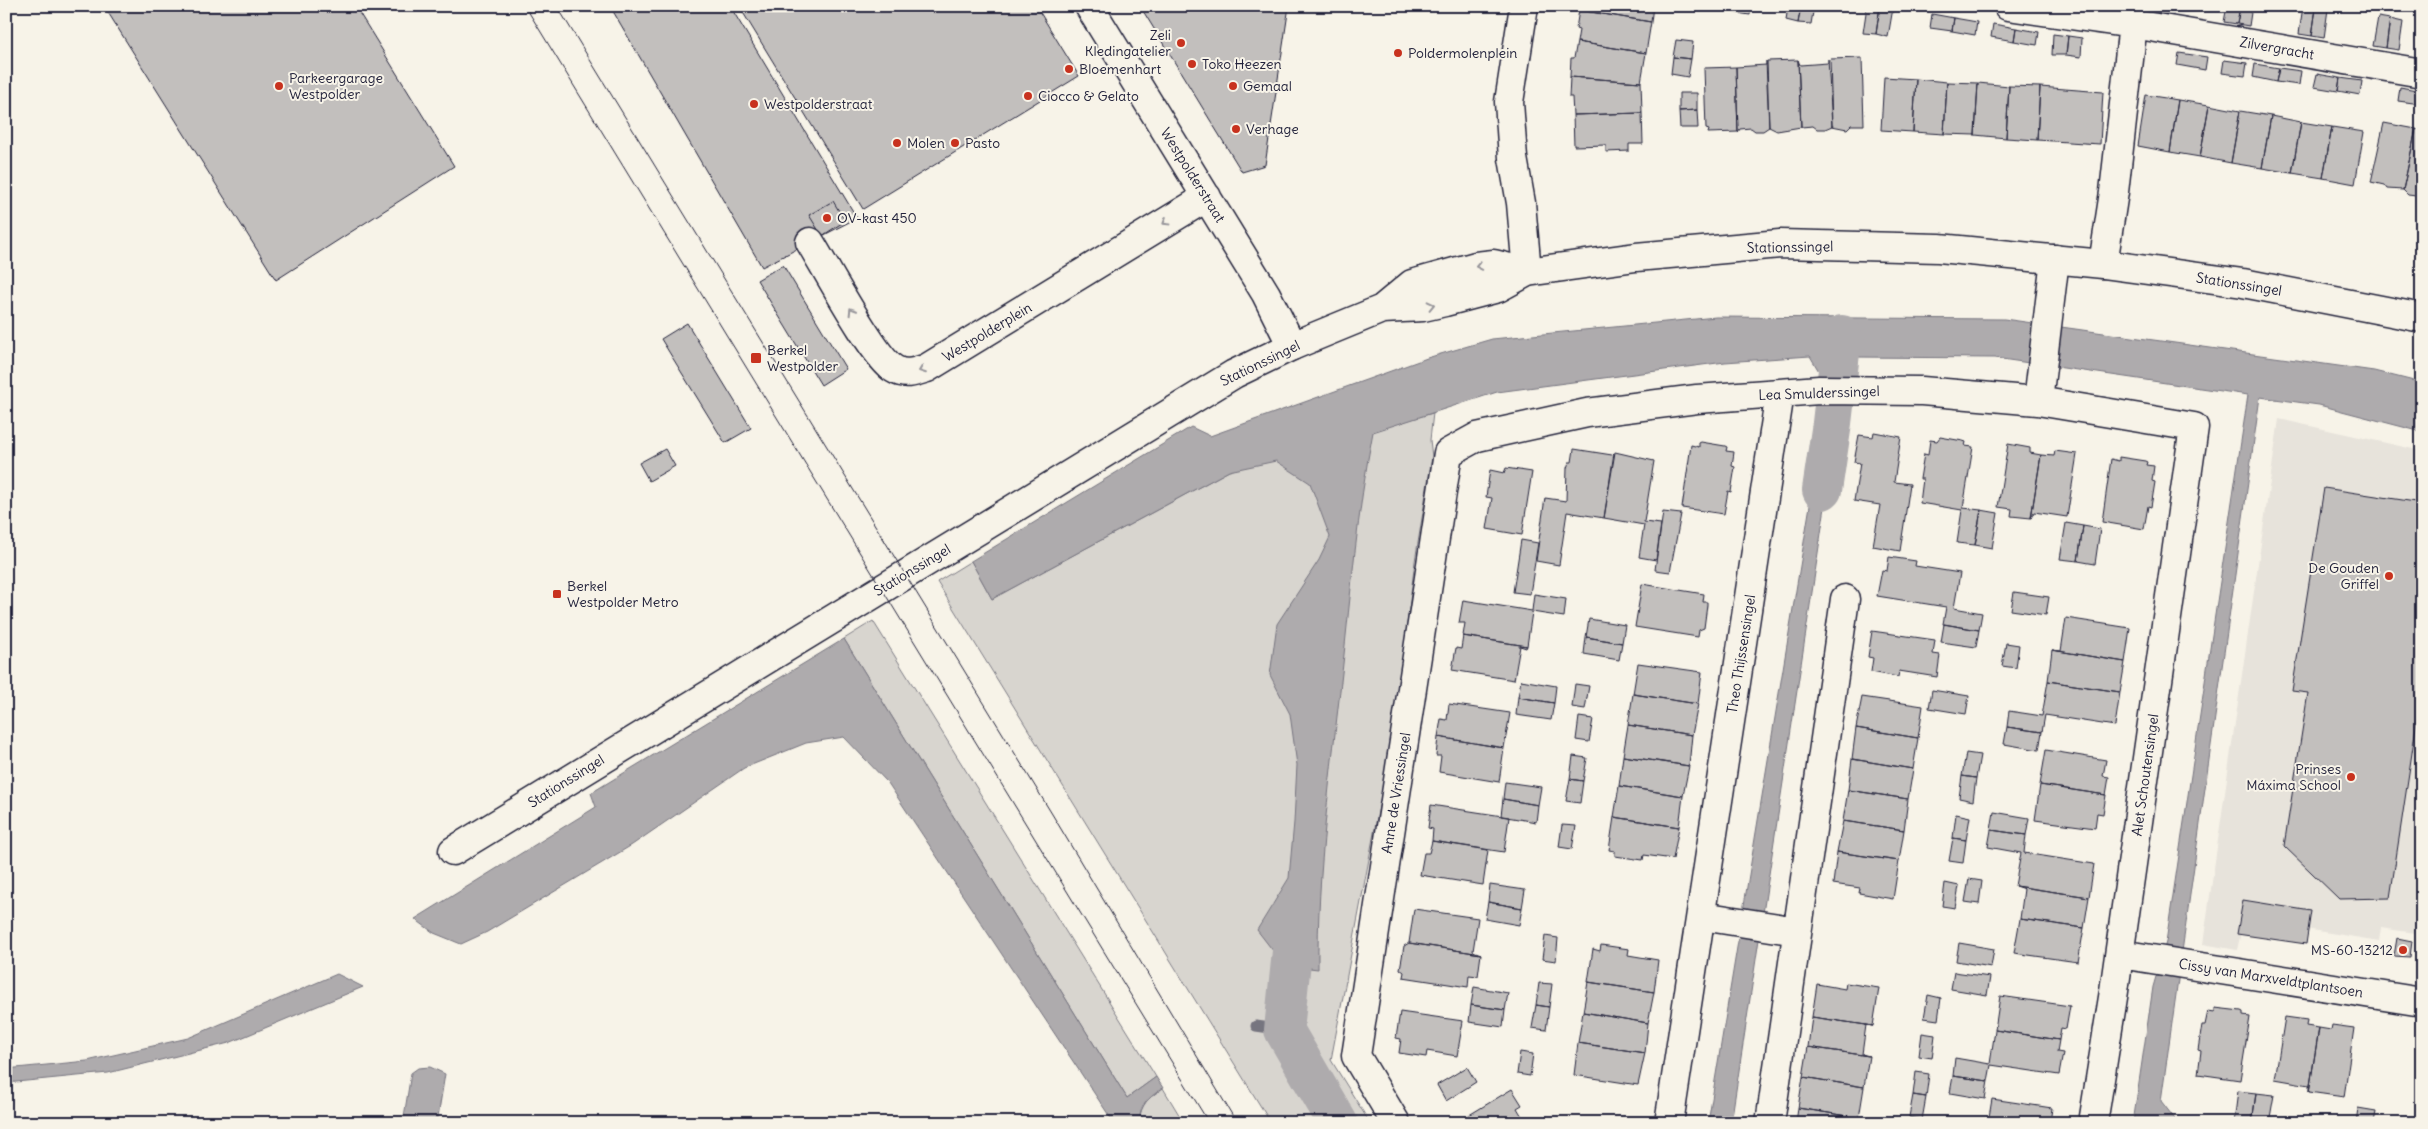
<svg xmlns="http://www.w3.org/2000/svg" width="2428" height="1129" font-family="Delius,sans-serif">
<rect width="100%" height="100%" fill="#f7f3e8"/>
<filter id="ink" filterUnits="userSpaceOnUse"><feTurbulence type="fractalNoise" baseFrequency=".02" numOctaves="2"/><feDisplacementMap in="SourceGraphic" scale="10" xChannelSelector="R" yChannelSelector="G"/><feConvolveMatrix kernelMatrix="1 2 1 2 8 2 1 2 1" color-interpolation-filters="sRGB"/></filter>
<g filter="url(#ink)">
<path fill="#e7e3db" d="M2279,419l143,32v483l-41,-6 -2,13 -135,-22 -7,31 -34,-6z"/>
<path fill="#d8d5cf" stroke="#7d7c85" d="M1433,413l-3,27 2,17 -17,104 -21,166 -63,333 39,63h-99l-334,-541 34,-21 21,38 237,-128z
M873,621l283,456 -29,21 -283,-459z
M1163,1088l21,35h-40l-4,-8c3,-14 12,-19 23,-27z"/>
<path fill="#aeabad" stroke="#76747f" d="M1716,317l288,2 370,52 48,12v49l-103,-27 -59,-8 -99,704 17,22h-45l20,-136 13,-45 82,-547 -253,-37 -140,-1 -5,6 -1,10h-29l-10,-17 -85,6 -228,30 -124,40c-16,80 -22,161 -31,241 -11,98 -25,198 -24,296l-34,-4 -27,-35 32,-52 5,-56 3,-57 -7,-51 -20,-39 7,-51 42,-64 11,-23 -20,-54 -34,-22 -47,10 -237,128 -21,-38 220,-134 19,9 217,-78 65,-19z
M1836,435l-105,688h-23l113,-684z
M844,639l283,459 29,-21 7,11c-11,8 -20,13 -23,27l4,8h-30l-226,-340 -44,-46 -38,6 -62,25 -112,77 -145,87 -26,12 -27,-11 -19,-14 181,-112 -5,-14z
M337,974l26,13 -134,56 -121,30 -102,10v-14l81,-8 101,-23z
M430,1067l15,7 -8,49h-34l8,-50 7,-5z"/>
<g fill="none" stroke-linecap="round" stroke-linejoin="round">
<path stroke="#76747f" stroke-width="11" d="M1256,1026l28,4"/>
<path stroke="#aeabad" stroke-width="40" d="M1822,490l10,-67 10,-88
M1296,912l-12,118 54,93"/>
</g>
<path fill="#c2bfbd" stroke="#22223b" d="M104,6h251l99,160 -178,114z
M610,6h120l127,212 -95,49z
M739,6h297l43,70 -216,133z
M1140,6h149l-24,159 -23,7z
M1579,6h74l-2,16 -72,-12z
M1725,6h13l-1,7 -13,-2z
M1738,6h13l-1,9 -13,-2z
M1788,6h13l-3,17 -12,-3z
M1801,6h13l-3,18 -13,-1z
M1867,6h13l-4,28 -13,-1z
M1880,6l13,2 -5,29 -12,-3z
M2150,6h13l-1,7 -13,-3z
M2163,6h13l-2,8 -12,-1z
M2227,6h13l-3,18 -13,-2z
M2240,6h12l-3,20 -12,-2z
M2303,6l13,2 -4,28 -13,-2z
M2316,8l12,1 -4,29 -12,-2z
M1579,10l72,12 -5,31 -69,-11 2,-12 -3,-1z
M1932,14l22,4 -2,13 -22,-3z
M2378,17l12,2 -4,29 -13,-2z
M1954,18l23,4 -2,13 -23,-4z
M2390,19l13,3 -4,28 -13,-2z
M1993,24l23,4 -2,13 -23,-4z
M2016,28l23,4 -2,13 -23,-4z
M2053,34l15,2 -2,19h-14z
M2068,36l14,2 -1,19 -15,-2z
M1676,40l17,2 -2,17 -18,-2z
M1577,42l69,11 -5,29 -71,-5 1,-19h3z
M2179,53l28,4 -2,13 -28,-5z
M1673,57l18,2 -3,18 -17,-3z
M1862,58l2,67h-13l-4,4 -15,-3 -2,-67z
M1828,59l4,67 -7,3h-8l-4,-3 -12,1 -3,-67 2,5 28,-2z
M1798,60l3,67 -24,4 -8,-4 -2,-66z
M2224,60l23,3 -2,13 -23,-3z
M1766,61l3,66 -6,4h-8l-4,-3 -11,1 -2,3 -2,-65 30,-2z
M2255,64l24,4 -3,14 -23,-5z
M1736,67l2,65 -30,1 1,-3 -3,-1 -2,-61z
M2279,68l22,3 -2,14 -23,-3z
M2317,74l23,4 -2,13 -24,-4z
M1570,77l71,5 1,31 -69,2 -1,-18h-3z
M1884,77l32,2 -3,53 -32,-2z
M2340,78l22,3 -2,14 -22,-4z
M1916,79l31,3 -3,52 -31,-2z
M1947,82l31,1 -3,52 -31,-1z
M1978,83l31,3 -3,52 -31,-3z
M2009,86l31,1 -3,53 -31,-2z
M2040,87l63,5 -3,52 -63,-4z
M2400,87l22,4 -1,13 -23,-3z
M1679,93h18v17l-18,1z
M2146,95l32,5 -8,52 -32,-6z
M2178,100l31,5 -9,52 -30,-5z
M2209,105l31,6 -9,52 -31,-6z
M1697,110l1,18h-18l-1,-17z
M2240,111l31,5 -9,52 -31,-5z
M1642,113l1,31h-14v7l-23,1v-7l-32,1 -1,-31z
M2271,116l30,6 -9,51 -30,-5z
M2301,122l31,5 -9,51 -31,-5z
M2384,123l32,6 -13,61 -16,-1 -3,-4 -13,-3z
M2332,127l32,5 -9,52 -32,-6z
M2416,129l6,2v63l-6,2 -8,-1 -5,-5z
M833,201l12,20 -23,15 -13,-21z
M783,265l63,104 -25,16 -64,-105z
M687,323l64,105 -26,15 -64,-104z
M1874,432l27,5 -7,45 16,2 -10,67 -27,-5 7,-41 -26,-4 6,-38 -6,-1 5,-27 14,2z
M1940,437l23,4 3,1 -1,4 8,1 -10,61 18,2 -6,35 -18,-2 5,-33 -42,-7 3,-24h-3l4,-25 4,1 2,-15 7,1z
M1701,442l24,4 2,1 -1,4 8,1 -2,14 3,1 -4,25 -3,-1 -4,23 -42,-6 9,-63 8,2v-4z
M2008,444l22,4v5l11,2 -10,63 -20,-2 1,-7 -14,-2z
M665,449l10,17 -26,15 -10,-18z
M1574,449l38,6 2,-2 -10,65 -37,-6 -8,53 -23,-4 9,-63 21,3 1,-33 2,-6h3z
M2055,451l22,3 -10,63 -33,-5 -3,6 10,-63 13,1z
M1615,452l39,9 -10,61 17,2 -5,36 -17,-3 5,-32 -40,-7z
M2119,457l26,4 2,1 -1,3 8,1 -2,15 3,1 -4,25 -3,-1 -4,23 -42,-7 9,-63 8,2z
M1506,468l26,4 -10,63 -35,-6 5,-31 -6,-1 4,-27 14,3z
M2324,488l98,15v184l-32,211 -51,1 -55,-53 24,-153 -16,-2z
M1981,510l17,3 -6,35 -17,-3z
M1663,512l18,2 -11,58 -15,-2z
M2066,523l17,3 -5,35 -18,-2z
M2083,526l17,3 -5,35 -17,-3z
M1521,540l17,3 -8,51 -17,-2z
M1889,557l27,4 -1,5 45,7 -6,35 28,5 -3,17 -36,-6 3,-17 -69,-11 5,-26 5,1z
M1642,584l62,10 -1,8h4v3l-3,23 -5,2 -1,7 -63,-10z
M2014,592l35,5 -3,18 -35,-5z
M1534,594l32,5 -2,18 -32,-5 -5,34 -64,-10 2,-13h-6l4,-23 69,11z
M2066,618l64,10 -5,34 -73,-12 9,1z
M1589,619l36,6 -3,18 -36,-6z
M1944,624l35,6 -3,17 -35,-5z
M1872,631l63,9 -2,14 7,1 -3,22 -38,-6 -1,6 -27,-5 2,-14 -5,-1z
M1463,636l64,10 -1,2 -6,-2 -6,34 -62,-10 4,-22 5,1z
M1586,637l36,6 -3,17 -35,-6z
M2006,643l13,2 -3,23 -14,-2z
M2052,650l73,12 -5,30 -72,-11z
M1638,663l64,9 -4,32 -65,-10z
M1521,680l35,6 -2,17 -36,-6z
M2048,681l72,11 -5,34 -70,-11 -3,17 -35,-5 2,-16 33,5z
M1575,684l14,2 -4,23 -13,-2z
M1932,690l37,6 -3,18 -37,-6z
M1633,694l65,10 -6,31 -64,-10z
M1518,697l36,6 -3,17 -35,-5z
M1862,697l61,9 -5,32 -62,-10z
M1449,704l61,9 -6,35 -66,-11 3,-18 6,1z
M1579,717l14,2 -4,23 -13,-2z
M1628,725l64,10 -3,31 -66,-10z
M2007,727l35,5 -3,18 -35,-6z
M1856,728l62,10 -5,31 -61,-10z
M1438,737l66,11 -5,34 -60,-10 2,-16h-5z
M2046,750l60,10 -3,16 6,1 -3,18 -66,-10z
M1966,753l14,2 -4,23 -14,-2z
M1573,756l14,2 -4,23 -13,-2z
M1623,756l66,10 -6,30 -64,-10z
M1852,759l61,10 -5,30 -60,-9z
M1962,776l14,2 -3,23 -14,-3z
M1570,779l13,2 -3,22 -14,-2z
M1505,782l36,5 -3,18 -35,-6z
M2040,785l66,10 -3,19 -6,-1 -2,15 -60,-8z
M1619,786l64,10 -4,31 -65,-10z
M1848,790l60,9 -4,31 -61,-9z
M1503,799l35,6 -2,17 -35,-6z
M1431,805l78,12 -5,35 -72,-11 1,-12 -5,-1z
M1994,812l35,6 -3,17 -35,-5z
M1956,814l14,3 -4,23 -13,-2z
M1614,817l65,10 -6,32 -29,-4 -1,5 -28,-4v-5l-6,-1z
M1843,821l61,9 -5,31 -62,-9z
M1562,825l14,1 -4,23 -13,-2z
M1991,830l35,5 -2,18 70,11 -5,33 -74,-11 6,-33 -33,-6z
M1953,838l13,2 -3,23 -14,-2z
M1432,841l56,9 -5,35 -63,-10 4,-22h5z
M1837,852l62,9 -6,38 -34,-6 1,-5 -27,-4z
M1969,879l13,2 -3,23 -14,-2z
M1945,883l14,3 -4,22 -13,-2z
M1490,885l35,5 -3,18 -34,-6z
M2015,886l74,11 -5,31 -64,-9 4,-30z
M2243,900l68,11 -5,33 -69,-10z
M1488,902l34,6 -3,17 -34,-6z
M1414,909l64,9 -5,33 8,3 -72,-11z
M2020,919l64,9 -6,34 -64,-9z
M1545,936l13,2 -2,23 -14,-2z
M2397,938l15,3 -2,16 -16,-1z
M1409,943l72,11 -3,22 -9,-1 -1,12 -65,-10 1,-5 -4,-3 4,-23z
M1959,943l35,6 -3,18 -35,-6z
M1601,945l28,4 -1,6 30,5 -4,32 -66,-10 5,-33 7,2z
M1954,972l36,5 -3,18 -36,-6z
M1588,982l66,10 -6,31 -65,-11z
M1539,983l13,1 -3,23 -13,-2z
M1846,983l33,5 -6,38 -61,-9 5,-33 28,5z
M1474,987l34,6 -3,17 -34,-5z
M1928,995l13,3 -3,22 -14,-2z
M2000,996l70,10 -4,23 -5,-1 -2,12 -64,-10z
M1471,1005l34,5 -2,17 -34,-5z
M1536,1005l13,2 -3,23 -14,-2z
M2215,1008l26,3 2,1v4l7,1 -10,63 -42,-6 3,-23 -3,-1 4,-25h3l3,-14 7,1z
M1400,1012l63,9 -6,35 -30,-5 -1,6 -27,-4 2,-14 -5,-1z
M1583,1012l65,11 -3,30 -67,-10z
M1812,1017l61,9 -7,-1 -4,29 7,2 -61,-9z
M2285,1017l22,3 -1,6 13,2 -10,64v-7l-34,-6z
M2332,1025l22,3 -10,69 -35,-5 10,-64 12,2z
M1995,1030l64,10 -2,12 6,1 -4,22 -68,-10 -3,16 -35,-5 2,-18 35,6z
M1922,1033l13,2 -3,23 -13,-2z
M1578,1043l67,10 -7,32 -64,-10z
M1808,1047l61,9 -5,31 -61,-10z
M1520,1052l13,2 -3,22 -13,-2z
M1467,1067l9,15 -30,19 -9,-16z
M1916,1072l13,2 -3,23 -13,-2z
M1953,1076l35,5 -3,18 -35,-6z
M1803,1077l61,10 -5,31 -61,-10z
M1512,1089l10,16 -5,3 9,15h-70z
M2238,1091l18,2 -4,30h-18z
M2256,1093l18,2 -5,28h-17z
M1913,1095l13,2 -4,23 -13,-3z
M1992,1099l60,9 -2,15h-62z
M1798,1108l61,10v5h-63z
M2358,1108l18,3 -2,12h-18z"/>
<g fill="none" stroke-linecap="round" stroke-linejoin="round">
<defs>
<path id="street" d="M1089,6l177,288 26,52
M1524,6l-15,96 4,56 8,45 6,69
M2008,6l125,18 289,49
M810,242c15,24 64,116 84,127 11,7 21,3 33,-1l280,-171
M2103,264l11,-72 19,-168
M2038,401l17,-142
M1702,916l95,15
M2120,954l302,48
M1396,1123l-40,-67 92,-603 29,-16 110,-24 110,-14 122,-9 103,1 116,10 156,26 -80,564 -21,132
M1669,1123l111,-730
M1770,1123l75,-524"/>
<path id="secondary" d="M1382,309l41,-2 22,-5 53,-14 29,-16
M453,851l781,-477 58,-28 90,-37 30,-25 64,-18 18,-2 33,8 109,-15 144,-13 159,4 164,16 140,19 179,35"/>
</defs>
<use href="#street" stroke="#22223b" stroke-width="31"/>
<use href="#secondary" stroke="#22223b" stroke-width="31"/>
<use href="#street" stroke="#f7f3e8" stroke-width="28"/>
<use href="#secondary" stroke="#f7f3e8" stroke-width="28"/>
<path stroke="#22223b" stroke-width="1" d="M525,6l684,1117
M557,6l495,808 185,309"/>
</g>
<defs><path id="oneway-chevron" d="M-2-3.5L2.5 0L-2 3.5" fill="none" stroke-width="1.6" stroke-linecap="round" stroke-linejoin="round" transform="scale(1.25)"/></defs>
<g stroke="#97959a">
<use href="#oneway-chevron" transform="translate(1166 222) rotate(148)"/>
<use href="#oneway-chevron" transform="translate(1479 266) rotate(169)"/>
<use href="#oneway-chevron" transform="translate(1431 305) rotate(-13)"/>
<use href="#oneway-chevron" transform="translate(852 311) rotate(-122)"/>
<use href="#oneway-chevron" transform="translate(922 370) rotate(159)"/>
</g>
</g>
<g fill="#c8321e" stroke="#f7f3e8" stroke-width="2">
<circle cx="1181" cy="43" r="5"/>
<circle cx="1398" cy="53" r="5"/>
<circle cx="1192" cy="64" r="5"/>
<circle cx="1069" cy="69" r="5"/>
<circle cx="279" cy="86" r="5"/>
<circle cx="1233" cy="86" r="5"/>
<circle cx="1028" cy="96" r="5"/>
<circle cx="754" cy="104" r="5"/>
<circle cx="1236" cy="129" r="5"/>
<circle cx="897" cy="143" r="5"/>
<circle cx="955" cy="143" r="5"/>
<circle cx="827" cy="218" r="5"/>
<rect x="750" y="352" width="12" height="12" rx="2.5"/>
<circle cx="2389" cy="576" r="5"/>
<rect x="552" y="589" width="10" height="10" rx="2.5"/>
<circle cx="2351" cy="777" r="5"/>
<circle cx="2403" cy="950" r="5"/>
</g>
<g text-anchor="middle" stroke-width="4" stroke-linejoin="round" paint-order="stroke">
<g font-size="14" fill="#22223b" stroke="#f7f3e8" text-anchor="start">
<text x="1171" y="40" text-anchor="end">Zeli<tspan x="1171" dy="16">Kledingatelier</tspan></text>
<text x="1408" y="58">Poldermolenplein</text>
<text x="1202" y="69">Toko Heezen</text>
<text x="1079" y="74">Bloemenhart</text>
<text x="289" y="83">Parkeergarage<tspan x="289" dy="16">Westpolder</tspan></text>
<text x="1243" y="91">Gemaal</text>
<text x="1038" y="101">Ciocco &amp; Gelato</text>
<text x="764" y="109">Westpolderstraat</text>
<text x="1246" y="134">Verhage</text>
<text x="907" y="148">Molen</text>
<text x="965" y="148">Pasto</text>
<text x="837" y="223">OV-kast 450</text>
<text x="767" y="355">Berkel<tspan x="767" dy="16">Westpolder</tspan></text>
<text x="2379" y="573" text-anchor="end">De Gouden<tspan x="2379" dy="16">Griffel</tspan></text>
<text x="567" y="591">Berkel<tspan x="567" dy="16">Westpolder Metro</tspan></text>
<text x="2341" y="774" text-anchor="end">Prinses<tspan x="2341" dy="16">Máxima School</tspan></text>
<text x="2393" y="955" text-anchor="end">MS-60-13212</text>
</g>
<g font-size="14" fill="#22223b" stroke="#f7f3e8">
<text transform="translate(2277 48) rotate(10)" y="5">Zilvergracht</text>
<text transform="translate(1193 175) rotate(58)" y="5">Westpolderstraat</text>
<text transform="translate(1790 247) rotate(-1)" y="5">Stationssingel</text>
<text transform="translate(2239 284) rotate(9)" y="5">Stationssingel</text>
<text transform="translate(987 332) rotate(-31)" y="5">Westpolderplein</text>
<text transform="translate(1260 363) rotate(-26)" y="5">Stationssingel</text>
<text transform="translate(1819 393) rotate(-2)" y="5">Lea Smulderssingel</text>
<text transform="translate(912 570) rotate(-31)" y="5">Stationssingel</text>
<text transform="translate(1741 654) rotate(-81)" y="5">Theo Thijssensingel</text>
<text transform="translate(2145 775) rotate(-82)" y="5">Alet Schoutensingel</text>
<text transform="translate(566 781) rotate(-32)" y="5">Stationssingel</text>
<text transform="translate(1396 793) rotate(-81)" y="5">Anne de Vriessingel</text>
<text transform="translate(2271 978) rotate(9)" y="5">Cissy van Marxveldtplantsoen</text>
</g>
</g>
<rect width="2428" height="1129" fill="none" stroke="#f7f3e8" stroke-width="25"/>
<rect x="12" y="12" width="2403" height="1104" fill="none" stroke="#22223b" stroke-width="2" filter="url(#ink)"/>
</svg>
